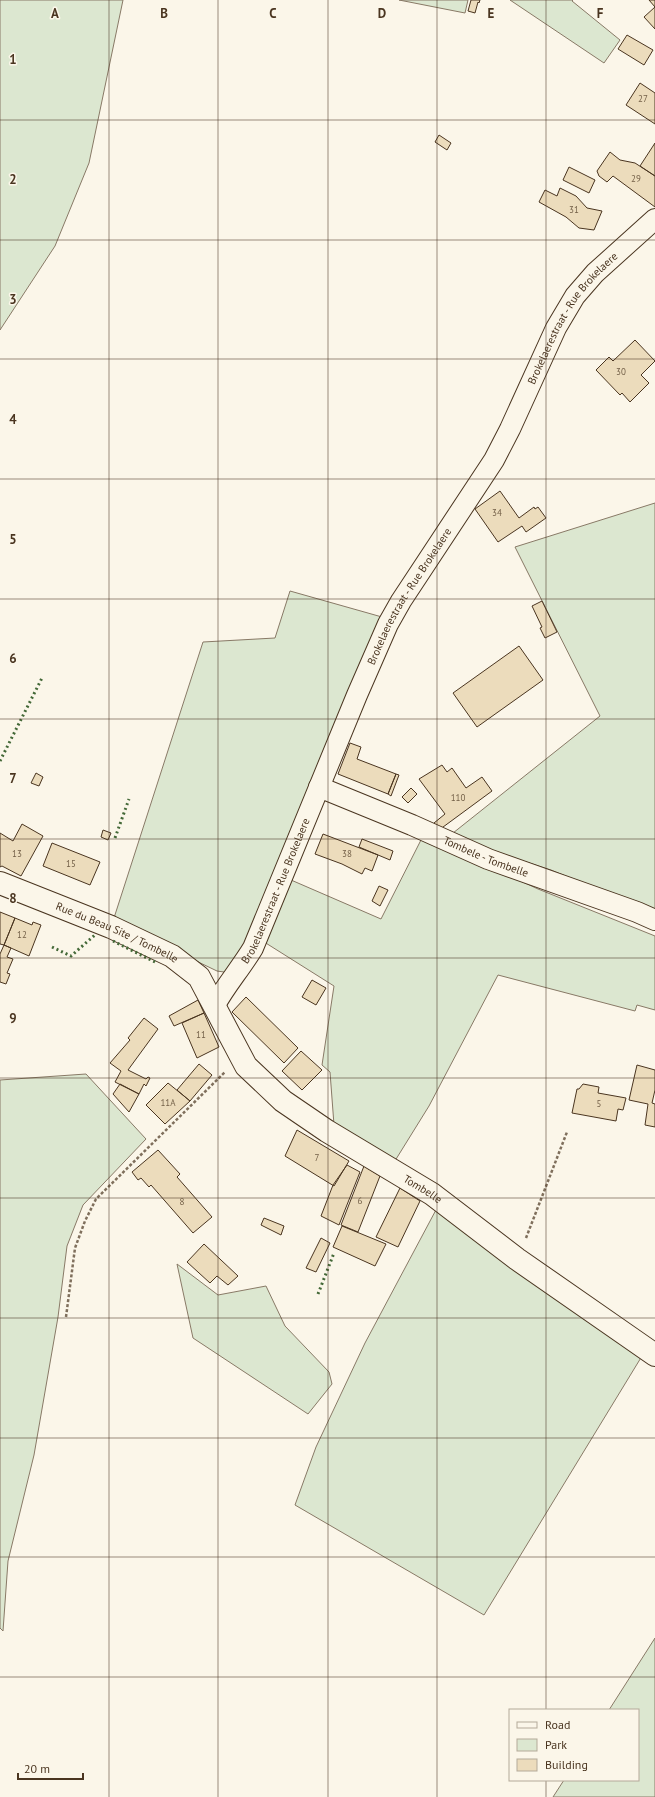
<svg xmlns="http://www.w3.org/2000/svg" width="655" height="1797" font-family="'PT Sans',sans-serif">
<rect width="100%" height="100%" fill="#fbf6e9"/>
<path fill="#dce7d0" stroke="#887966" d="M0,0h123l-34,163 -34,83 -55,84z
M399,0h69l-3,13z
M510,0h63l-1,1 48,39 -16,23z
M655,503v410l-104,-43 -103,-33 152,-121 -85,-169z
M290,591l92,26 -126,314 -25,38 -7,3 -7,-1 -104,-50 90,-279 72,-4z
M423,836l115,53 117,47v74l-18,-5 -2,6 -137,-36 -69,131 -36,58 -59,-39 -4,-53 -8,-7 12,-79 -73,-46 30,-60 90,39z
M86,1074l60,65 -63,66 -16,41 -9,71 -24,138 -26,106 -5,70 -3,-3v-548z
M437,1208l205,148 -158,259 -189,-110 21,-58 49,-104z
M177,1264l41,31 48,-9 19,40 44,46 3,12 -24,30 -115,-76z
M655,1638v159h-102l11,-17h74v-70h-29z"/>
<path fill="#ecdcbc" stroke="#4a3520" d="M471,0h9l-1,3 -1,-1 -3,11 -7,-2z
M649,0h6v29l-11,-12 11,-10z
M627,35l26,15 -9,15 -26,-16z
M640,83l15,10v31l-29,-19z
M439,135l12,8 -4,7 -12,-8z
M655,143v33l-15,-10z
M610,152l10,8 15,3 20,13v31l-42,-31 -6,6 -8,-6 -2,-5z
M569,167l26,13 -6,13 -26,-13z
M560,188l16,8 11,12 15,3 -8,19 -15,-2 -13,-11 -27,-15 6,-12 12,6z
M635,340l20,21 -14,14 8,8 -19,19 -8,-9 -2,2 -24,-25 13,-13 4,4z
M500,491l19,27 15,-11 1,2 3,-2 8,11 -20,14 -4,-6 -24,16 -23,-33z
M542,601l15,31 -12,6 -5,-10 2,-1 -10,-21z
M519,646l24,34 -66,47 -24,-34z
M350,743l11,4 -4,12 39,15 -8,20 -50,-20z
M442,765l5,7 5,-4 14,20 16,-11 10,14 -53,39 -5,-7 11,-9 -26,-35z
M36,773l7,4 -4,9 -8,-3z
M396,774l3,1 -8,21 -3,-2z
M411,788l6,6 -9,9 -6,-6z
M22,824l21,12 -22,40 -19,-10 -2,1v-34l13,8z
M103,830l8,3 -3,7 -7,-3z
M323,834l55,21 -6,16 -7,-3 -3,6 -20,-10 -27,-10z
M362,839l31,12 -3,9 -31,-13z
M52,843l48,19 -10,23 -47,-19z
M379,886l9,4 -8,16 -8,-5z
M0,912l15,6 -11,27 -4,-1z
M15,918l17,7 1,-3 8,3 -12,31 -25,-11z
M4,945l7,3 -4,9 6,2 -6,14 3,1 -4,10 -6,-2v-28z
M312,980l14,8 -10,17 -14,-8z
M246,997l52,51 -14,15 -52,-51z
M198,1000l6,13 -30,13 -5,-10z
M204,1013l15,34 -22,11 -15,-35z
M144,1018l14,11 -30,41 18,9 2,-2 2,1 -4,8 -2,-2 -5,10 -24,-12 6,-11 -11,-8 20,-23 -2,-2z
M301,1051l21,19 -20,20 -20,-19z
M199,1064l13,11 -22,26 -13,-11z
M637,1065l18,5v20l-3,13 3,1v23l-10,-2 3,-21 -19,-4z
M168,1083l22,18 -25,23 -19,-19z
M120,1084l19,10 -10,18 -16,-18z
M583,1084l16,3 -1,6 28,5 -3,12 -5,-1 -2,12 -44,-8 5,-24h2z
M297,1130l52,31 -15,25 -49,-30z
M158,1150l22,24 -3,3 35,40 -19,16 -42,-48 -2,2 -8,-9 -3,2 -6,-8z
M347,1165l13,7 -21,53 -18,-9 12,-31z
M364,1166l16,10 -22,56 -17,-7z
M400,1188l20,13 -22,46 -22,-10z
M264,1218l20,8 -3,9 -20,-10z
M342,1226l44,18 -11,22 -42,-19z
M321,1238l9,5 -14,29 -10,-4z
M204,1244l34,32 -10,9 -11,-9 -7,7 -23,-21z"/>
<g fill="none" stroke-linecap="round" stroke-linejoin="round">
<defs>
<g id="minor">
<path id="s1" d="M319,787l93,38 76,34 149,53 18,8"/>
<path id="s2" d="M215,1005c11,-20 26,-37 38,-57l104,-253 31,-71 13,-23 93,-141 16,-31 46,-101 19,-32 20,-23 60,-54"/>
</g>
<g id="tertiary">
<path id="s3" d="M0,883l111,44 61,29 27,21 47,89 37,35 44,30 105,63 85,65 138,96"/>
</g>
</defs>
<use href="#minor" stroke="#4a3520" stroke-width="22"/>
<use href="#tertiary" stroke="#4a3520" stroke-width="24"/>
<path stroke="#7f6f5c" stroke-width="2.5" stroke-dasharray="3 2" stroke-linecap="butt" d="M526,1238l41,-106
M66,1317l9,-69 10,-27 11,-22 129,-127"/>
<use href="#minor" stroke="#fbf6e9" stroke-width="20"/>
<use href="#tertiary" stroke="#fbf6e9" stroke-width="22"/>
<path stroke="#436837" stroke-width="3" stroke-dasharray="2 3" stroke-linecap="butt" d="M0,761l42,-83
M115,838l14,-39
M113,941l42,21
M52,947l19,9 25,-22
M318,1294l16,-41"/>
</g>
<path fill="none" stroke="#4a3520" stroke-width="1" stroke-opacity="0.55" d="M109,0v1797M218,0v1797M328,0v1797M437,0v1797M546,0v1710M0,120h655M0,240h655M0,359h655M0,479h655M0,599h655M0,719h655M0,839h655M0,958h655M0,1078h655M0,1198h655M0,1318h655M0,1438h655M0,1557h655M0,1677h655M546,1780v17"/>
<g text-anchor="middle" stroke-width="3" stroke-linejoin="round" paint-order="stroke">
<g font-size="9" fill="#725f47">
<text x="643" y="102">27</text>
<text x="636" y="182">29</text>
<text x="574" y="213">31</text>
<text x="621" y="375">30</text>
<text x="497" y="516">34</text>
<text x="458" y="801">110</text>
<text x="17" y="857">13</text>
<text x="347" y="857">38</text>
<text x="71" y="867">15</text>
<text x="22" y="938">12</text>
<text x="201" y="1038">11</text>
<text x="168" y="1106">11A</text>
<text x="599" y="1107">5</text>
<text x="317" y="1161">7</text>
<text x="360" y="1204">6</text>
<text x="182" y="1205">8</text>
</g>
<g font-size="11" fill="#4a3520" stroke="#fbf6e9">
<text dy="4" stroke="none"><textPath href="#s2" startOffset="778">Brokelaerestraat - Rue Brokelaere</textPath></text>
<text dy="4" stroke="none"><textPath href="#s2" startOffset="454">Brokelaerestraat - Rue Brokelaere</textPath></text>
<text dy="4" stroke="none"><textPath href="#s1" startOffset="181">Tombele - Tombelle</textPath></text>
<text dy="4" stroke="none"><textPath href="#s2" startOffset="130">Brokelaerestraat - Rue Brokelaere</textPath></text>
<text dy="4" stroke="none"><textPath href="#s3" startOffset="127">Rue du Beau Site / Tombelle</textPath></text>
<text dy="4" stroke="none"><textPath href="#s3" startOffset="538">Tombelle</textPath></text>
</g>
</g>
<g font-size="13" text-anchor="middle" font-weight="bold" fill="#4a3520" stroke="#fbf6e9" stroke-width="3" stroke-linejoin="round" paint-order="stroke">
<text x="55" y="18">A</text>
<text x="164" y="18">B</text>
<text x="273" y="18">C</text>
<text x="382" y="18">D</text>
<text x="491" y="18">E</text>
<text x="600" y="18">F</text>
<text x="13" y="64">1</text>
<text x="13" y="184">2</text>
<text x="13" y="304">3</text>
<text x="13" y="424">4</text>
<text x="13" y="544">5</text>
<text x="13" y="663">6</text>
<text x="13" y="783">7</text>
<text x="13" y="903">8</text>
<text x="13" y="1023">9</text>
</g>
<rect x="509" y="1709" width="130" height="72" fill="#fbf6e9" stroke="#b4a999"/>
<rect x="517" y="1722" width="20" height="6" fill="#fbf6e9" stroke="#b4a999"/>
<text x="545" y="1729" font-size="12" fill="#4a3520">Road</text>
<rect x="517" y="1739" width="20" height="12" fill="#dce7d0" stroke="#b4a999"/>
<text x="545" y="1749" font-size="12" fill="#4a3520">Park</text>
<rect x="517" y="1759" width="20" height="12" fill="#ecdcbc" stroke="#b4a999"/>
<text x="545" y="1769" font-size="12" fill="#4a3520">Building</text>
<path d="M18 1773v6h65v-6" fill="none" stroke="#4a3520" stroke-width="2"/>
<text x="24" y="1773" font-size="12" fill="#4a3520" stroke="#fbf6e9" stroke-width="3" paint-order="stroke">20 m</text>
</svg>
